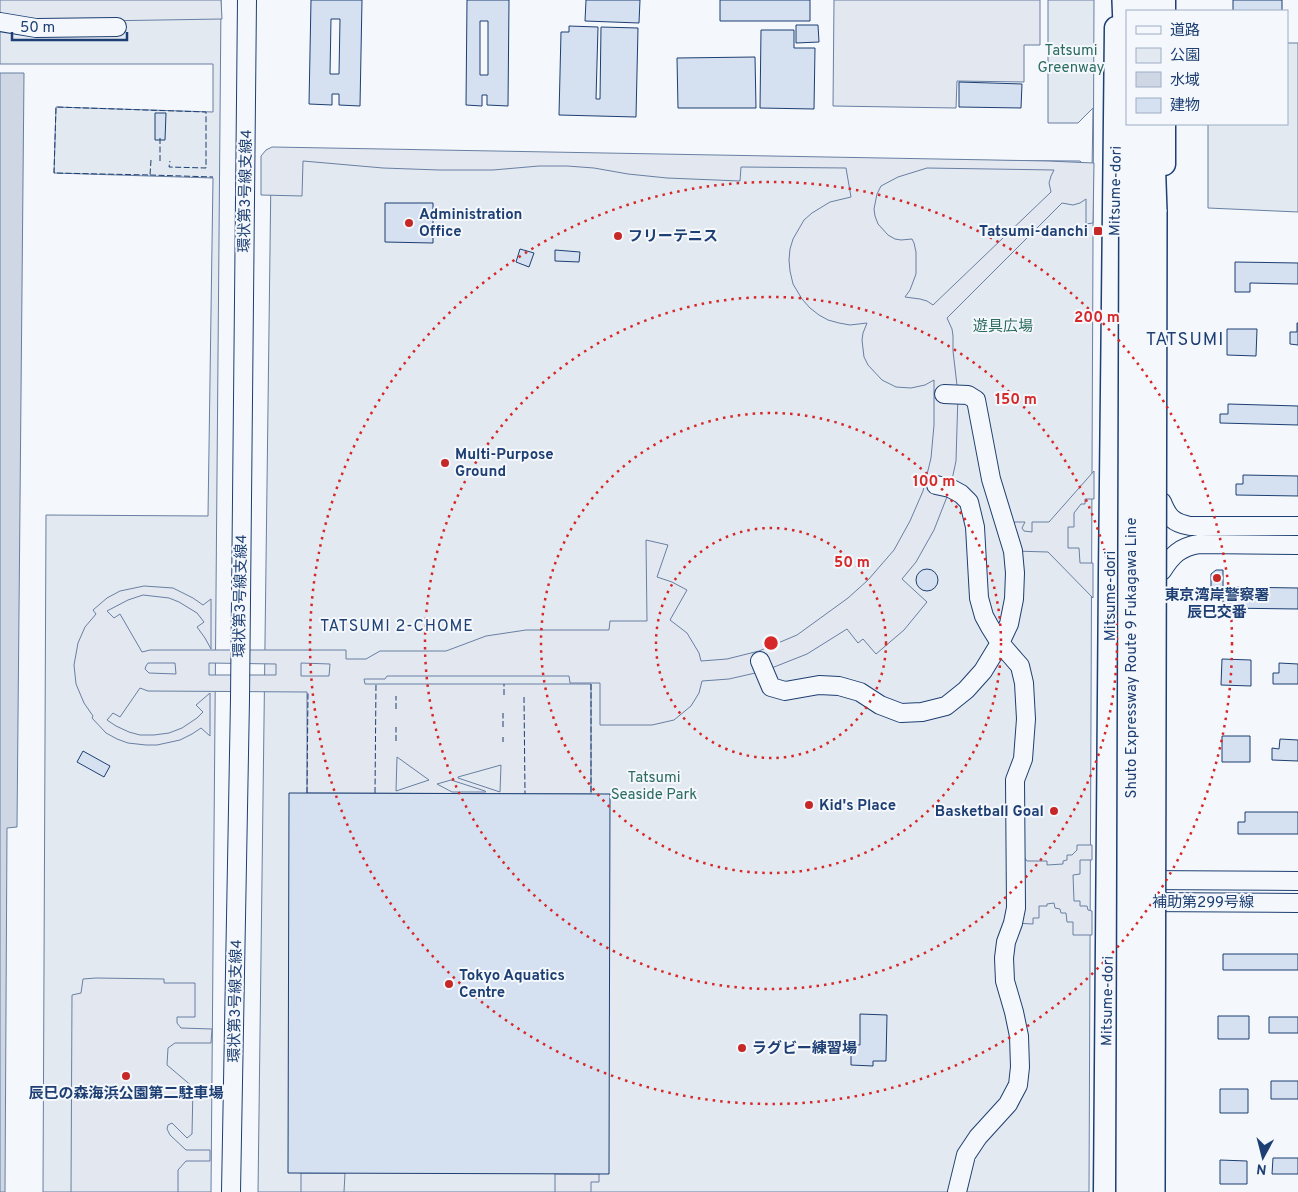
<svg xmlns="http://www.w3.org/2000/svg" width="1298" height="1192" font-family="Overpass,'Noto Sans JP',sans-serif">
<rect width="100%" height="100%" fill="#f4f7fb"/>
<path fill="#e3e9f0" stroke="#687fa3" d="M0,0h221l-10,1192h-168l3,-677 162,1 5,-338 -159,-5 2,-66 157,5v-48h-213z
M1048,0h46l-5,1192h-831l13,-1020 14,-16 795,5 12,11 1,-64 -15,15h-30z
M1287,43h11v169l-90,-4v-84h79z"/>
<path fill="#e3e8f0" stroke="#687fa3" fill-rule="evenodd" d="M0,0h221l1,19 -186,3 -36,-6z
M834,0h206v45h-16v37l-67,-1 -1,27 -123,-2z
M272,147l776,14 46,2 -1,60 -7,1v-25l-6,4 -7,2 -11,-2 -115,115 5,11 1,7v15l5,43 -2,67 -6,28 -16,41 -18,32 -14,17 25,23 -23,28 -28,24 -13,-15 -5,4 -11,-14 -40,25 -43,17 -35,8 -27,2 -3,12 -8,13 -17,14 -22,5h-52v-42h-30l-1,-7h-182l-2,3h-21l1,5h226v110l-284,-1v-101l-159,-1 -8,-3 -20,29 -7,-4 -6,7 9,6 13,6 11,3h14l15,-2 13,-5 15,-10 6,-6 -7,-7 14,-12v43l-9,-8 -9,6 -12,6 -23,5h-11l-18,-2 -11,-4 -11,-6 -14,-15 1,-2 -9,-13 -8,-19 -2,-19 4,-22 7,-16 11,-13 -3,-4 14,-12 13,-7 24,-5 29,2 20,10 10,7 8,-6v50l-6,-11 -8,-11 7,-5 -7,-9 -18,-11 -10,-4 -26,-3 -15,5 -21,11 7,7 6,-4 22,38 8,-2h196v9h20l14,-8h66l40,-15 40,-6h83l1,-9h37l-1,-81 22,5 -11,32 15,5 15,8 -17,30 17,13 12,20 2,8 26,-2 32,-8 38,-16 51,-37 20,-18 26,-30 16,-29 13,-30 8,-33 3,-33v-45l-9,5 -14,3 -15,-1 -14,-7 -14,-15 -4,-8 -2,-17 1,-7 4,-10 -17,2 -11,-2 -11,-3 -9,-5 -9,-7 -8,-9 -9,-15 -3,-13 -1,-11 1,-11 3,-10 11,-19 8,-7 18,-11 21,-5 -5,-29 -105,-1 -1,14 -73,-3 -39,-4 -34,-6 -27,-2h-28l-46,4h-54l-56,-2 -80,-7 -1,35 -41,-1v-39l5,-6zM927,168l127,2 -3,6 -2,7 2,9 -118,113 -6,-4 -7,-2 -15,-2 5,-7 6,-16v-22l-2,-9 -2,-4 -11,1 -6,-1 -7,-4 -10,-11 -3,-8 -1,-7 3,-15 4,-8 17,-9zM148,663h27l1,11 -27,-1 -4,-4 1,-3zM209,663l67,1v11h-67zM301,663l29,1 -1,12h-28zM397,757l32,23 -33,11zM501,765l-1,27 -42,-14v-1zM451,780l34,11 1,1h-34l-15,-8z
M1094,471v28h-9v5h-4l-7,9v14h-6v21h11l1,15h13v35l-45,-46 -35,-1 -3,-26 5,-3h10l-3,6 2,3 8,1v-10h17z
M1077,845h15v15h-12v14l-7,1 1,26h6v5h7l1,4 4,1v24h-19v-13h-6l-1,-9h-5l-1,-4 -5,-1 -1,-5 -7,1v2h-8v12h-6v6l-20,-1 10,-67 4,5h20v4l16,-1v-3l4,-1v-5h5l5,-5z
M96,978l68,1v4h31v34h-18v6l4,5 31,1 -1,14h-36l-7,5 -1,17 26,22 -1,47 -5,4 -15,-15 -4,2 -1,4 3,6 16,15h24v11h-24l-8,9v22h-107l1,-197 9,-2 2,-14z
M301,1173h44l-1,19h-43z
M555,1174h44v8h-8v10h-36z"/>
<path fill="#cfd7e4" stroke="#687fa3" d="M0,73h24l-7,754 -10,1 -2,364h-5z"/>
<path fill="#d5e0f0" stroke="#1d3f73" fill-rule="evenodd" d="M311,0h51l-2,106 -21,-1v-11h-7v11l-23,-1zM331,19h9l-1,55h-9z
M467,0h42l-1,106 -21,-1v-10h-5v11l-16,-1zM480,21h8v54h-8z
M586,0h54l-1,23 -54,-2z
M720,0h90v21h-90z
M1233,0h49v11h-49z
M796,25h22l1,17 -23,1z
M569,26l29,1 -2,72h4l1,-72 37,1 -2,89 -77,-2 2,-83h8z
M761,30h33v18h21l-1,61 -54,-1z
M755,57l1,51h-78l-1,-50z
M959,82l63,2 -1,24 -62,-1z
M155,113h11l-1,27h-10z
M385,203h48v40l-48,-1z
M520,249l14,4 -5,14 -13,-5z
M555,250l25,2 -1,10 -24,-1z
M1235,262l63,1v21l-48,-1v9h-15z
M1297,323h1v22l-8,-1v-12h7z
M1227,329h30l-1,27 -29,-1z
M1228,404l70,2v19l-78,-2v-9h8z
M1243,475l55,1v20l-62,-1v-11h7z
M916 580a11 11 0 1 1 22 0a11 11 0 1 1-22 0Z
M1216,570h7v19h-12v-15z
M1231,587l67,1v21l-75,-1v-11h7z
M1222,659l29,1v26l-30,-1z
M1279,663l19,1v20h-25v-11h6z
M1222,736h28v26h-28z
M1280,739l18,1v21l-26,-1v-12l7,1z
M83,751l27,15 -6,11 -27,-15z
M289,793l321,1 -1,380 -321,-1z
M1245,812h53v22h-60v-12h7z
M1223,954h75v16h-75z
M860,1014l27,1 -1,46h-13v5l-22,-1v-20h9z
M1218,1016h31v23h-31z
M1269,1017h29v16h-29z
M1271,1081h27v18h-27z
M1220,1089h28v24h-28z
M1273,1158h25v16h-26z
M1220,1160l27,1v23h-27z"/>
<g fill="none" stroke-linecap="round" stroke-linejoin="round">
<defs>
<path id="minor" d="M0,22l36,6 81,-1
M936,485l14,3 11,6 8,8 6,25 4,71 5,18 6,11 10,16 20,23 4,17 2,36 -3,40 -8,21 1,128 -3,15 -7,19 -2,16 1,23 9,31 5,24 1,31 -2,18 -10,19 -30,33 -12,18 -9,37
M1162,502c6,15 11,21 28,24h108
M1162,571c10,-16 18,-24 37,-27l99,1
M760,661l11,26 14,4 34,-6 20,1 21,6 20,13 21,8 21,-1 24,-6 20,-16 17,-19 17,-28 9,-19 5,-25 1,-26 -2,-22 -22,-72 -15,-79 -8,-5 -24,-1
M1141,880l157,1
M1141,902l157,1
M231,1192l9,-493 7,-699"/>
<path id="major" d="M1164,11v-11
M1164,164v-40
M1105,1192l5,-619 6,-545"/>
<path id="highway" d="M1125,0l2,52
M1147,0v11
M1129,124l3,89
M1151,124l3,88"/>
</defs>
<use href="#minor" stroke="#1d3f73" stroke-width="20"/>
<use href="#major" stroke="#1d3f73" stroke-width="25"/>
<use href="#highway" stroke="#1d3f73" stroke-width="28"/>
<use href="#minor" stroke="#f4f7fb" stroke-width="18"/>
<use href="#major" stroke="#f4f7fb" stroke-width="22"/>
<use href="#highway" stroke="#f4f7fb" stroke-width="25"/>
<defs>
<path id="highway-bridge" d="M1129,1192l3,-979
M1152,1192l2,-980"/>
</defs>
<use href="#highway-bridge" stroke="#1d3f73" stroke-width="28" stroke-linecap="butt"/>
<use href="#highway-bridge" stroke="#f4f7fb" stroke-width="25"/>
<path stroke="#1d3f73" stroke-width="1" stroke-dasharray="6 2.5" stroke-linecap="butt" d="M151,160l-1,15 -96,-2 2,-66 150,5v56l-37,-1 1,-6
M160,161v-23
M150,175l63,2
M591,684v110
M504,695v-11
M524,697l1,97
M396,709v-13
M503,727v-14
M503,737v5
M396,741v-14
M307,793l1,-100
M375,793l1,-109"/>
</g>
<g fill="none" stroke="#d62828" stroke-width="2.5" stroke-dasharray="2.5 5">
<circle cx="771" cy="643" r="115"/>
<circle cx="771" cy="643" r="230"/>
<circle cx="771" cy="643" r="346"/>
<circle cx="771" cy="643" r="461"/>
</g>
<g fill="#c62828" stroke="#f4f7fb" stroke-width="2">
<circle cx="409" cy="223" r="5"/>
<rect x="1093" y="226" width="10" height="10" rx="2.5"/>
<circle cx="618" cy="236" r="5"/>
<circle cx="445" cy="463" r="5"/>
<circle cx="1217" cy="578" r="5"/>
<circle cx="809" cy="805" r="5"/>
<circle cx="1054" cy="811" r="5"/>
<circle cx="449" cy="984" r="5"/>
<circle cx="742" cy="1048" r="5"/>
<circle cx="126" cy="1076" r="5"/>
</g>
<g text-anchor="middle" stroke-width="4" stroke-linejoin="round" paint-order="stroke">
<g font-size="15" fill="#2c6c60" stroke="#f4f7fb">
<text x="1071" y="55">Tatsumi<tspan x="1071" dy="17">Greenway</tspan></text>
<text x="1003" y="331">遊具広場</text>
<text x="654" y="782">Tatsumi<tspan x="654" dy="17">Seaside Park</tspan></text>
</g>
<g font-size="15" fill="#1d3f73" stroke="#f4f7fb">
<text transform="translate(245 191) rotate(-89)" y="5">環状第3号線支線4</text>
<text transform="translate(1115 191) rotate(-89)" y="5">Mitsume-dori</text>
<text transform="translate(240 596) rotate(-89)" y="5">環状第3号線支線4</text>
<text transform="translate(1110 596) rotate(-90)" y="5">Mitsume-dori</text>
<text transform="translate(1131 658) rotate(-90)" y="5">Shuto Expressway Route 9 Fukagawa Line</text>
<text x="1203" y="907">補助第299号線</text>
<text transform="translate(235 1001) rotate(-89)" y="5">環状第3号線支線4</text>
<text transform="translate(1107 1001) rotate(-89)" y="5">Mitsume-dori</text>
</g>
<g font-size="15" font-weight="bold" fill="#1d3f73" stroke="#f4f7fb" text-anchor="start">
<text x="419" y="219">Administration<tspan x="419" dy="17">Office</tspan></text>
<text x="1088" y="236" text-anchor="end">Tatsumi-danchi</text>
<text x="628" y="241">フリーテニス</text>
<text x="455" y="459">Multi-Purpose<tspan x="455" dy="17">Ground</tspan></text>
<text x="1217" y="600" text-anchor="middle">東京湾岸警察署<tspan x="1217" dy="17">辰巳交番</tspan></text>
<text x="819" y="810">Kid's Place</text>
<text x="1044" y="816" text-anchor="end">Basketball Goal</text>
<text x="459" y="980">Tokyo Aquatics<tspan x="459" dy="17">Centre</tspan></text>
<text x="752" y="1053">ラグビー練習場</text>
<text x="126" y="1098" text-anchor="middle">辰巳の森海浜公園第二駐車場</text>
</g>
<g font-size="16" letter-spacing="1" fill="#1d3f73" stroke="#f4f7fb">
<text x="397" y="631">TATSUMI 2-CHOME</text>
</g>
<g font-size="18" letter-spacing="1" fill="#1d3f73" stroke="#f4f7fb">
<text x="1185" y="345">TATSUMI</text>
</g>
</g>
<circle cx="771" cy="643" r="8" fill="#d62828" stroke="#f4f7fb" stroke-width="2.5"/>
<g font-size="15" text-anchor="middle" font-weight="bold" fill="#d62828" stroke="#f4f7fb" stroke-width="4" stroke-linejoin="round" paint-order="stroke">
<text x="1097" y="322">200 m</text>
<text x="1016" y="404">150 m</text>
<text x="934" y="486">100 m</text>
<text x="852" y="567">50 m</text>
</g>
<rect x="1126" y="10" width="162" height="115" fill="#f4f7fb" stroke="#9eadc5"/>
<rect x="1136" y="26" width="25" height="8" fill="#f4f7fb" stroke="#9eadc5"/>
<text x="1170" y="35" font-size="15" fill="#1d3f73">道路</text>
<rect x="1136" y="48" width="25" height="15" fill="#e3e9f0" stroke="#9eadc5"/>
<text x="1170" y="60" font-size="15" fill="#1d3f73">公園</text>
<rect x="1136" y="72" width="25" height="15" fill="#cfd7e4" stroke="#9eadc5"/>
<text x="1170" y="85" font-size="15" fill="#1d3f73">水域</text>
<rect x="1136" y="98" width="25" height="15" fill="#d5e0f0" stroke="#9eadc5"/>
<text x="1170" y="110" font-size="15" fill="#1d3f73">建物</text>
<g transform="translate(1263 1157) rotate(187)" stroke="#f4f7fb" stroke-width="4" paint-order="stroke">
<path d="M0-4L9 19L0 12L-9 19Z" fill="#1d3f73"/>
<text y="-8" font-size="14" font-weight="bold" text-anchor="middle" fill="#1d3f73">N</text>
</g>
<path d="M12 32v8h115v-8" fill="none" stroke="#1d3f73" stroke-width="2.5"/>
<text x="20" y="32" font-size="15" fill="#1d3f73" stroke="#f4f7fb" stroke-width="4" paint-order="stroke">50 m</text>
</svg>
